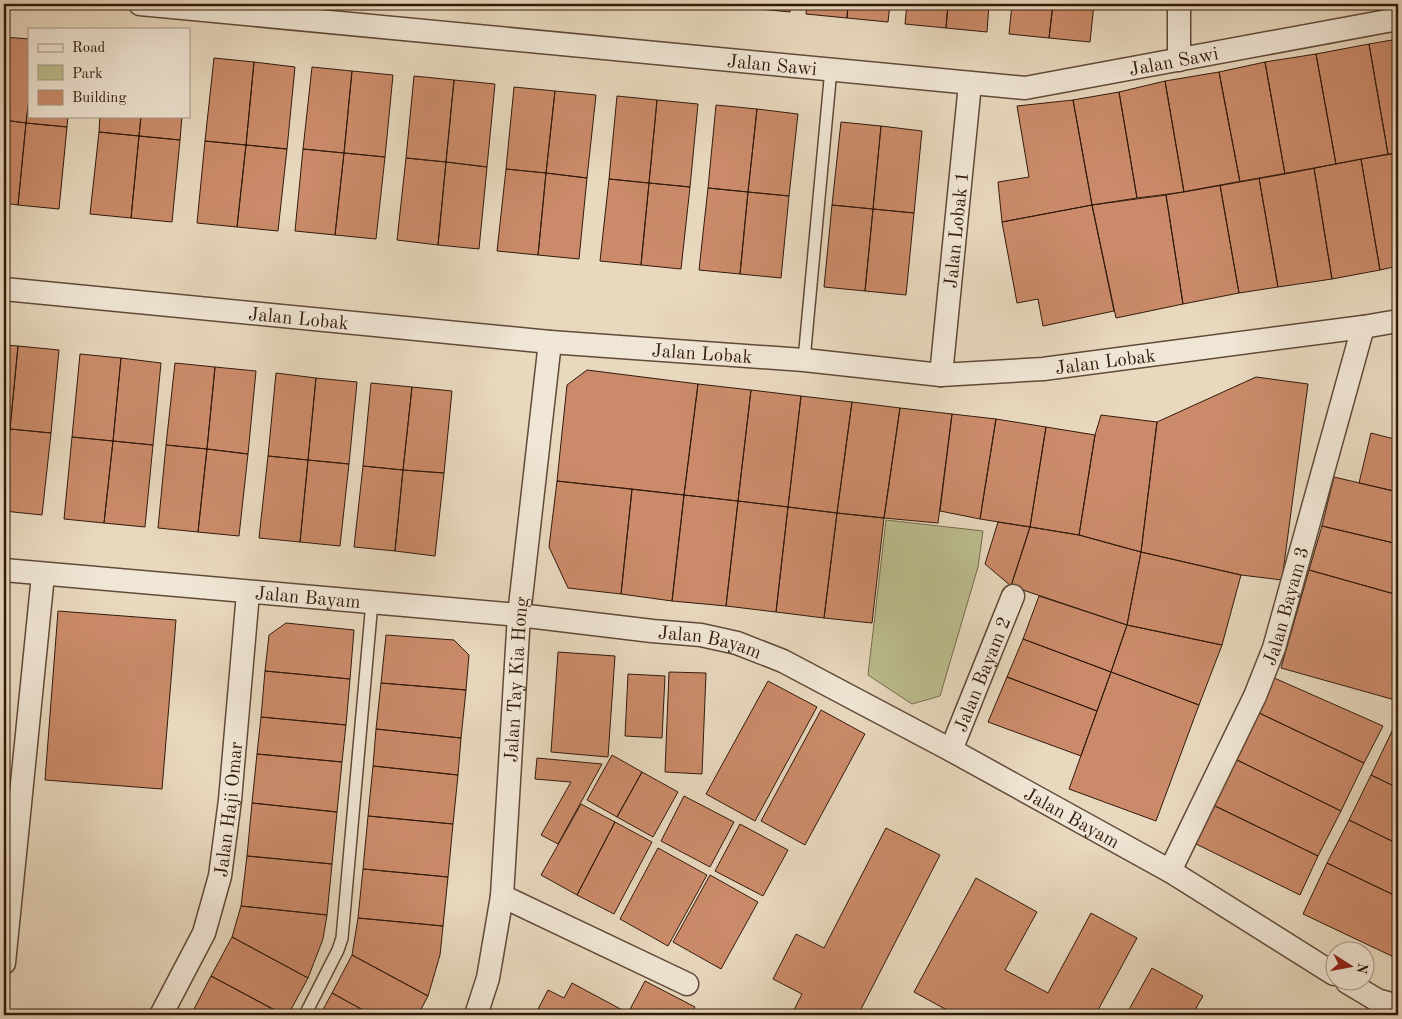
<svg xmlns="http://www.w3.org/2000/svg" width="1402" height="1019" font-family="'Old Standard TT',serif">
<rect width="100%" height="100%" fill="#e8d8be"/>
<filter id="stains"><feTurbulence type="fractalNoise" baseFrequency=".004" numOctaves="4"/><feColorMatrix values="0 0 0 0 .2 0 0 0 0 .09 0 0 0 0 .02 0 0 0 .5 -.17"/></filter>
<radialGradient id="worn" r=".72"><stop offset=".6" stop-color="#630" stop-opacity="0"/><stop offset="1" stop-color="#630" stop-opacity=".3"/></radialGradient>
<path fill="#bbbd8e" stroke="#766c4c" d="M886,520l97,11 -5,36 -38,129 -28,8 -44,-29z"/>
<path fill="#cb8b6a" stroke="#321a0b" d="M709,4h41l-1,4z
M750,4h41l-1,8 -41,-4z
M807,4h41l-1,14 -41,-4z
M848,4h42l-2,18 -41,-4z
M907,4h41l-2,24 -41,-4z
M948,4h41l-2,28 -41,-4z
M1012,4h41l-4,34 -40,-4z
M1053,4h41l-4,38 -41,-4z
M4,37l25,2v59l-3,25 -22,-3z
M1398,39v114l-10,1 -19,-110z
M1369,44l19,110 -52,10 -20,-110z
M1316,54l20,110 -51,10 -20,-112z
M214,58l40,4 -8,83 -41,-4z
M254,62l41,5 -8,82 -41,-4z
M1265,62l20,112 -45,8 -21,-110z
M312,67l40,4 -8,82 -41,-4z
M352,71l41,4 -8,82 -41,-4z
M1219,72l21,110 -56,10 -19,-111z
M414,76l40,4 -8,82 -40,-4z
M454,80l41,4 -8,83 -41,-5z
M1165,81l19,111 -47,6 -18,-106z
M514,87l41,4 -9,82 -40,-4z
M555,91l41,4 -9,83 -41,-5z
M1119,92l18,106 -45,7 -19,-105z
M617,96l40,4 -8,83 -40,-4z
M29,98v18h39l-1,11 -41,-4z
M657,100l41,4 -8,83 -41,-4z
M1073,100l19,105 -90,17 -4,-40 31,-5 -12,-71z
M716,105l41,4 -9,83 -40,-4z
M757,109l41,5 -9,82 -41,-4z
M100,116h41l-2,20 -40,-4z
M141,116h41l-2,24 -41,-4z
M4,120l22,3 -8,82 -14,-2z
M841,122l40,4 -8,83 -41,-4z
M26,123l41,4 -8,82 -41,-4z
M881,126l41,5 -8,82 -41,-4z
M99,132l40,4 -8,82 -41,-4z
M139,136l41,4 -8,82 -41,-4z
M205,141l41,4 -9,82 -40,-4z
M246,145l41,4 -9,82 -41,-4z
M303,149l41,4 -9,82 -40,-4z
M344,153l41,4 -9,82 -41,-4z
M1398,153v113l-18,4 -19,-111z
M406,158l40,4 -8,83 -41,-5z
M1361,159l19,111 -48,9 -18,-111z
M446,162l41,5 -8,82 -41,-4z
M1314,168l18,111 -54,8 -19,-109z
M506,169l40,4 -8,82 -41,-4z
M546,173l41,5 -8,81 -41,-4z
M1259,178l19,109 -39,6 -19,-108z
M609,179l40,4 -8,82 -41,-4z
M649,183l41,4 -9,82 -40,-4z
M1220,185l19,108 -56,11 -17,-109z
M708,188l40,4 -8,82 -41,-4z
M748,192l41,4 -8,82 -41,-4z
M1166,195l17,109 -67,14 -24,-113z
M832,205l41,4 -8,82 -41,-4z
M1092,205l22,106 -71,15 -5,-27 -21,4 -15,-81z
M873,209l41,4 -8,82 -41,-4z
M4,345l14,1 -8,83 -6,-1z
M18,346l41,4 -8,83 -41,-4z
M80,354l41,4 -8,83 -41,-4z
M121,358l40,5 -8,82 -40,-4z
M175,363l40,4 -8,82 -41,-4z
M215,367l41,4 -8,83 -41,-5z
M587,370l111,14 -14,111 -127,-14 10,-96z
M276,373l40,5 -8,82 -40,-4z
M1256,377l52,7 -26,196 -41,-5 -100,-23 16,-130z
M316,378l41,4 -8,82 -41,-4z
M371,383l41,4 -9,83 -40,-4z
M698,384l53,6 -13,111 -54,-6z
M412,387l40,4 -8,82 -41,-3z
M751,390l50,6 -13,111 -50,-6z
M801,396l51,6 -15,111 -49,-6z
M852,402l48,6 -16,110 -47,-5z
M900,408l52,6 -14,109 -54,-5z
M952,414l44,5 -16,100 -40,-8z
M1101,415l56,7 -16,130 -62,-17 16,-100z
M996,419l50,8 -16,100 -50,-8z
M1046,427l49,8 -16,100 -49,-8z
M4,428l6,1 -6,57z
M10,429l41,4 -9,82 -38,-4v-25z
M1371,433l27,7v52l-39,-9z
M72,437l41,4 -9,82 -40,-4z
M113,441l40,4 -8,82 -41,-4z
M166,445l41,4 -9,83 -40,-4z
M207,449l41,5 -9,82 -41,-4z
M268,456l40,4 -8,82 -41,-4z
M308,460l41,4 -9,82 -40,-4z
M363,466l40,4 -8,81 -41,-4z
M403,470l41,3 -9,83 -40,-5z
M1334,477l64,15v52l-76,-18z
M557,481l75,8 -11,105 -53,-6 -19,-41z
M632,489l52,6 -12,106 -51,-7z
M684,495l54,6 -12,105 -54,-5z
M738,501l50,6 -12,105 -50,-6z
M788,507l49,6 -13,105 -48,-6z
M837,513l47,5 -12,105 -48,-5z
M998,522l32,5 -19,59 -26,-22z
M1322,526l76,18v51l-89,-25z
M1030,527l49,8 62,17 -14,73 -116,-39z
M1141,552l100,23 -19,70 -95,-20z
M1309,570l89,25v91l-3,14 -114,-32z
M1039,596l88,29 -16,47 -88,-33z
M58,611l118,9 -14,169 -117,-9z
M286,623l68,7 -4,49 -85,-8 4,-36z
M1127,625l95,20 -23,60 -88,-33z
M386,635l68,5 15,15 -3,35 -85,-7z
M1023,639l88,33 -14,39 -90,-34z
M558,652l57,4 -7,101 -57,-5z
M265,671l85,8 -4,46 -85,-8z
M669,672l37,1 -4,101 -37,-2z
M1111,672l88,33 -43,116 -87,-32z
M628,674l37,2 -3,62 -37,-2z
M1007,677l90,34 -16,45 -93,-34z
M1272,677l111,49 -19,37 -109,-52z
M768,681l49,26 -62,114 -49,-27z
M381,683l85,7 -5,48 -85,-9z
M821,710l44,24 -60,111 -44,-24z
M1255,711l109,52 -23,48 -108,-53z
M1398,711v17l-4,-1z
M261,717l85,8 -4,37 -85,-8z
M1394,727l4,2v59l-27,-13z
M376,729l85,9 -3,37 -85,-9z
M257,754l85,8 -5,50 -85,-9z
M612,755l30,17 -25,45 -30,-17z
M537,758l65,6 -44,80 -17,-9 30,-53 -36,-3z
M1233,758l108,53 -23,45 -107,-52z
M373,766l85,9 -5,49 -85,-8z
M642,772l36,20 -25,45 -36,-20z
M1371,775l27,13v56l-49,-24z
M684,796l50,26 -24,45 -49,-26z
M252,803l85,9 -5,52 -85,-8z
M581,804l34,18 -38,73 -36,-20z
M1211,804l107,52 -18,39 -108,-53z
M368,816l85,8 -5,53 -85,-8z
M1349,820l49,24v53l-71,-34z
M615,822l37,20 -38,72 -37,-19z
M740,824l48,26 -25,46 -48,-25z
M886,828l54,27 -82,160h-63l-3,-1 10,-20 -29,-15 23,-45 28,14z
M658,848l49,27 -39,71 -48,-27z
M247,856l85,8 -5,51 -86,-9z
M1327,863l71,34v62l-95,-45z
M363,869l85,8 -5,49 -85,-8z
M710,875l48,27 -37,67 -48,-27z
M976,878l61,34 -32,58 43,23 43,-80 46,25 -39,72 10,5h-152l-42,-23z
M241,906l86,9 -4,24 -15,39 -76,-41z
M358,918l85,8 -3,29 -12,41 -76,-41z
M232,937l76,41 -20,37h-4l-73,-39z
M352,955l76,41 -10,19h-46l-40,-22z
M1152,968l51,28 -11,19h-66z
M211,976l73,39h-84l-7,-4z
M645,981l50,26 -5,8h-155l13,-25 16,8 8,-15 56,30z
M332,993l40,22h-52z"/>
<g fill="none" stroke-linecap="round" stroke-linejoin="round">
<defs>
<path id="service" d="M804,360l27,-291
M305,1015l33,-65 4,-12 30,-336"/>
<g id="minor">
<path id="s1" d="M140,4l885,84 373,-69"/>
<path d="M1179,4v56"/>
<path id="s2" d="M4,289l546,53 254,18 137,15 102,-6 320,-42 35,-6"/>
<path id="s3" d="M941,375l29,-291"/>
<path id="s4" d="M4,570l515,45 133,16 49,4 36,8 46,18 168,89 219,121 164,103"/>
<path id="s5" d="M951,750l62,-154"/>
<path id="s6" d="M1170,871l85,-175 19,-48 89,-321"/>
<path d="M502,896l185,88"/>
<path d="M4,963l39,-388"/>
<path d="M1347,982l30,18 21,6"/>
<path id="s7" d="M161,1015l43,-82 16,-57 10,-76 18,-207"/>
<path id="s8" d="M476,1015l12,-37 14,-82 17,-281 31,-273"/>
</g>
</defs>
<use href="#service" stroke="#604a38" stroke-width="14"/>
<use href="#minor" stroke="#604a38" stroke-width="25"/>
<use href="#service" stroke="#f0e6d5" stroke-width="11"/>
<use href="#minor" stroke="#f0e6d5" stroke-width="22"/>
</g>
<g text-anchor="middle" stroke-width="4" stroke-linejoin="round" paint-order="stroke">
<g font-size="19" fill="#321a0b" stroke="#f0e6d5">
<text dy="7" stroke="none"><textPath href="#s1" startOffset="1040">Jalan Sawi</textPath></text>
<text dy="7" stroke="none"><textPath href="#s1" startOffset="635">Jalan Sawi</textPath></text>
<text dy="7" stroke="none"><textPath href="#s3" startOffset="146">Jalan Lobak 1</textPath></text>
<text dy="7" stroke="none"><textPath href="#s2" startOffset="296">Jalan Lobak</textPath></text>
<text dy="7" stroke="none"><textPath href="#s2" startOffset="701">Jalan Lobak</textPath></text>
<text dy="7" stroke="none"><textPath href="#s2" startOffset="1106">Jalan Lobak</textPath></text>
<text dy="7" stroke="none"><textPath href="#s4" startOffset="305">Jalan Bayam</textPath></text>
<text dy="7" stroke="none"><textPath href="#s6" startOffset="290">Jalan Bayam 3</textPath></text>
<text dy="7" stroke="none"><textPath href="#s4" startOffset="710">Jalan Bayam</textPath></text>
<text dy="7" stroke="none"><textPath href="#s5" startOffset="82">Jalan Bayam 2</textPath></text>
<text dy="7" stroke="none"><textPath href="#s8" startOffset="339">Jalan Tay Kia Hong</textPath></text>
<text dy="7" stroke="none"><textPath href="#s7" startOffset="219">Jalan Haji Omar</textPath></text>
<text dy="7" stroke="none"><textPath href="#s4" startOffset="1115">Jalan Bayam</textPath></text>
</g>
</g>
<rect width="1402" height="1019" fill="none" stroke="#e8d8be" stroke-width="20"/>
<rect x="5" y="5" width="1392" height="1009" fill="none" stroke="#321a0b" stroke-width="2.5"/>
<rect x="10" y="10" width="1382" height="999" fill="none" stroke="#321a0b"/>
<rect x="28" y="28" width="162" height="90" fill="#f0e6d5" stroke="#a49484"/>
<rect x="38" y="44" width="25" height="8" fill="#f0e6d5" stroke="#a49484"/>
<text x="72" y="52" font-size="15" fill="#321a0b">Road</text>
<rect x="38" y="65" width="25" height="15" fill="#bbbd8e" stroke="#a49484"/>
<text x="72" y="78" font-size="15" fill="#321a0b">Park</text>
<rect x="38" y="90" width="25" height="15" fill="#cb8b6a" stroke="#a49484"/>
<text x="72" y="102" font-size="15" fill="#321a0b">Building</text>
<g transform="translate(1350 966) rotate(101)"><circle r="24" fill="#f0e6d5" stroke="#a49484"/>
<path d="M0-4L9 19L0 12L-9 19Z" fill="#8f2418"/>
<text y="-8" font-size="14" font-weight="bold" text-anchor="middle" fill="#321a0b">N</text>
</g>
<rect width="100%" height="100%" filter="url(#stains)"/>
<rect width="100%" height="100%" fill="url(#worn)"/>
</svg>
